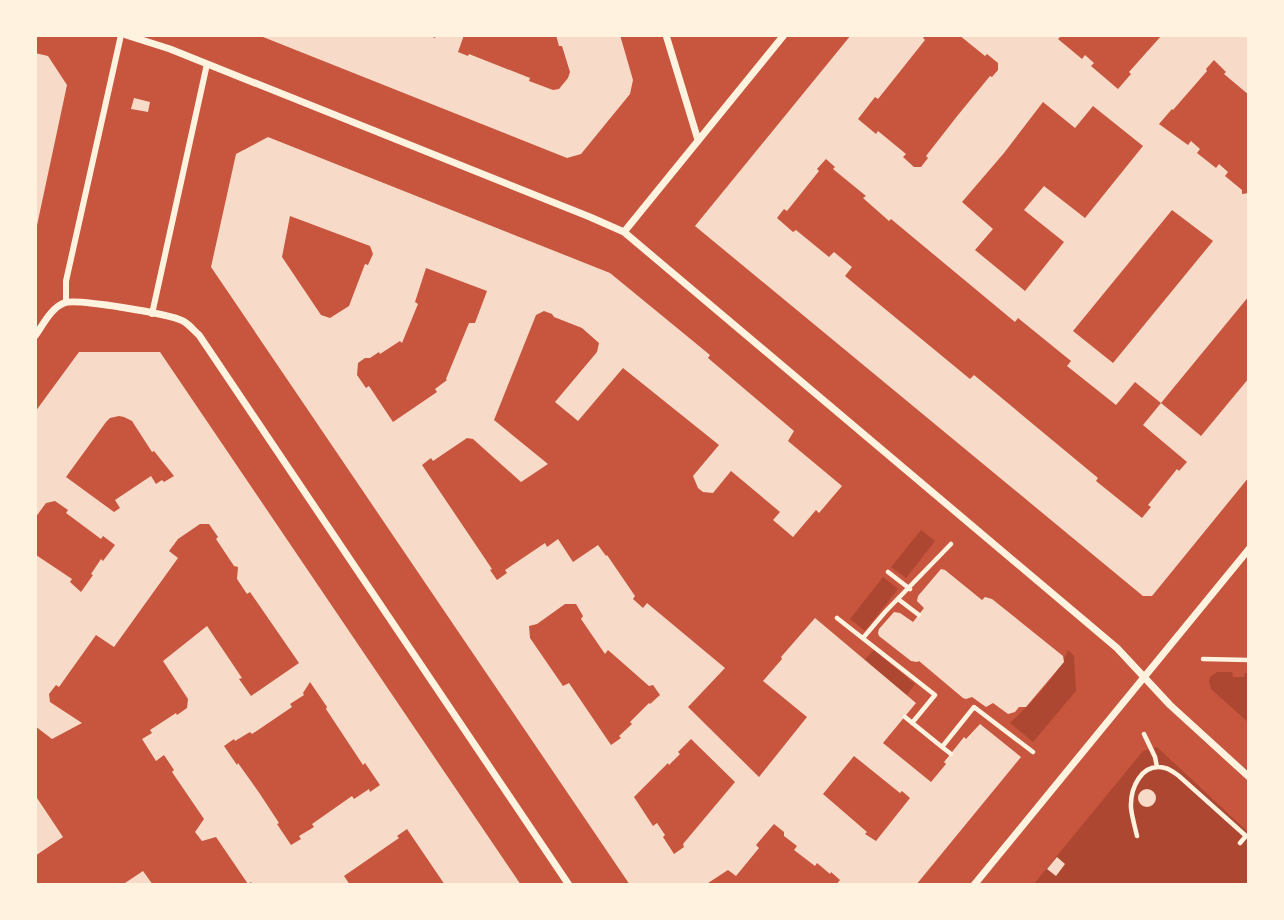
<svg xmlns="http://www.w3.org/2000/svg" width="1284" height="920" font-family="Commissioner,sans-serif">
<rect width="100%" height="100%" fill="#c8553d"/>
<path fill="#ae4732" d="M921,530l14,11 -29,37 -15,-11z
M883,577l15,12 -33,42 -15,-12z
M874,650l41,34 -8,11 -43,-35z
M1068,650l6,6 2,35 -43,51 -23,-19c19,-18 49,-48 58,-73z
M1217,672h15l1,5h11l1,-4h4v50l-38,-34 -2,-8 1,-4z
M1157,747l92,86v52h-216l110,-134z"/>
<path fill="#f7dbc8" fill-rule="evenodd" d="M258,35h170l7,3 1,-3h28l-6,17 10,4 1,-2 61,24 -1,3 24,9 6,-1 9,-11 2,-6 -8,-26h-3l-3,-11h64l13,45 -3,14 -49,60 -14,4z
M851,35h75l-3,3 2,2 -47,59 -3,-2 -17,22 18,15 2,-3 28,23 -3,3 11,10h7l7,-9 -2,-2 32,-41 32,-39 2,1 6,-7v-7l-11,-9 -2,2 -26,-21h103l-4,4 24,20 3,-4 9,8 -3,3 27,23 13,-15 -2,-2 33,-37 6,2 1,-2h80v60l-25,-21 2,-2 -12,-12 -8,9 1,2 -34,39 -1,-1 -13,15 29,21 3,-4 9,8 -3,4 19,15 3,-4 9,8 -3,4 17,14v4l7,-1v103l-88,107 -26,-21 -19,23 -49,-39 4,-5 -53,-43 -3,4 -124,-103 -2,2 -26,-23 3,-2 -33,-27 2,-2 -9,-8 -9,10 2,2 -32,40 -3,-2 -7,9 16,14 3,-2 33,27 5,-5 18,15 -7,9 125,103 4,-4 124,103 -2,3 46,37 9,-11 -3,-2 29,-36 2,2 8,-9 -44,-37 18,-22 40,33 48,-58v99l-97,119h-9l-448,-370zM1043,102l32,26 18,-22 50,40 -58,72 -41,-32 -20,24 40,32 -39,49 -50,-41 18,-21 -31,-27 42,-49zM1172,210l41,31 -100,122 -40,-32z
M35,53l13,3 19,29 -31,145z
M134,98l16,4 -2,10 -17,-3z
M268,137l342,136 100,82 -2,3 86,73 -6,10 54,45 -23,27 -3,-3 -23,27 -20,-17 7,-8 -49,-41 -18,22 -10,-1 -5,-4 -5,-12 26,-31 -96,-77 -45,53 -23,-19 42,-50 2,-9 -17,-15 -28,-11 -2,-3 -8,-3 -8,4 -42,105 54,44 -27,18 -48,-43 -6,-1 -34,23 -2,-3 -9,7 70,104 -2,1 7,10 10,-7 -2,-3 40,-27 2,4 11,-8 15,23 25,-17 8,11 1,-1 28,41 -2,3 10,9 4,-5 78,65 -37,39 71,70 48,-60 -44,-36 19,-22 -1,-2 34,-39 101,85 -33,40 48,39 15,-18 -2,-2 20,-25 2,2 14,-15 41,33 -105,128h-80l4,-5 -9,-8 -1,2 -13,-11 -2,3 -21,-16 3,-4 -13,-10v-4l-10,-8 -18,21 3,3 -23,28 -8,-6 -23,15h-75l-419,-618 25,-113zM290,216l80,30 3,8 -5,11 -3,-1 -16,42 -19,12 -9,-3 -39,-58zM426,268l61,23 -12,32h-6l-23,56 1,1 -12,9 2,3 -44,30 -24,-36 -3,2 -9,-13 1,-12 7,-5h5l9,-6 1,2 20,-13 2,2 16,-39 -3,-2zM565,604h11l7,12 -2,3 24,35 3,-4 41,36 4,-1 7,10 -10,9 -1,-1 -19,19 2,2 -13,12 2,2 -10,7 -42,-62 -6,3 -33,-48 -1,-12 8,-2zM691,739l44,43 -52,62 1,3 -10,7 -11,-17 2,-2 -8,-12 -4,3 -19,-29 34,-34 1,2 11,-11 -2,-2zM854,756l46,37 2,-2 8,7 -34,43 -11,-7 2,-2 -44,-38z
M79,352h81l361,533h-76l-38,-56 -10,7 2,2 -55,38 6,9h-97l-2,-3 -3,2 -32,-47 -14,4 -7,-9 9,-13 -32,-47 2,-2 -10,-15 -8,6 -14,-22 10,-6 -2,-3 26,-17 1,2 10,-7 1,-9 -25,-38 44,-35 35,52 -3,1 12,17 48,-33 -49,-71 -3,2 -10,-15 1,-12 -4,-1 -18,-27 2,-2 -9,-13h-9l-22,15 -9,12 9,7 -64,89 -18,-12 -37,52 -3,-2 -7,9 1,8 32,21 -30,16 -17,-13v-170l1,-1 36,24 -2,3 11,10 12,-17 -2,-1 10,-15 2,2 12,-16 -12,-9 -2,3 -35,-26 2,-3 -13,-9 -9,2 -11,15v-106zM119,416l5,1 8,4 20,31 2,-1 20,25 -10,6 -2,-2 -6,4 -5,-8 -36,24 5,8 -6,4 -48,-35 40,-55 4,-4zM310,682l17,25 -1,2 37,56 2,-2 15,22 -10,7 -1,-3 -15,10 -2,-3 -40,28 2,3 -15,9 2,3 -10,6 -14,-21 2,-1 -19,-29 -22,-31 -1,2 -13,-19 10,-7 1,2 15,-9 2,2 40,-27 -2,-3 14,-9 -1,-2z
M941,569l4,1 37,30 3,-3 7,2 71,57 1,6 -38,45h-7l-4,5 -7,2 -15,-11 -7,4 -14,-10 -6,2 -3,-1 -44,-37 -2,1 -6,-1 -32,-25 -1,-3 1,-4 15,-17 6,1 13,9 11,-14 -7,-7 1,-5z
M1138 798a9 9 0 1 1 18 0a9 9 0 1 1-18 0Z
M35,795l28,42 -28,19z
M1057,857l8,7 -9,12 -9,-7z
M143,871l10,14h-31z"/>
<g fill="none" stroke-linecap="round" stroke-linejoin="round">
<path stroke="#fff3e0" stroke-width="4.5" d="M888,572l22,17
M898,599l21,16
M837,618l98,77 -23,28
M863,638l22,-26 66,-68
M1203,659l46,1
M905,717l37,30
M1144,734l11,23 2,10
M951,754l-9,-7 32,-40 59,45
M1137,836c-2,-9 -5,-19 -6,-28 -1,-19 10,-46 34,-40 5,1 10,5 14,8l67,60 -6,7"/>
<path stroke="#fff3e0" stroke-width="6" d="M66,301v-20l55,-246
M152,314l55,-250"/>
<path stroke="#fff3e0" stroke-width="7" d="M126,35l44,14 420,168 34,15 493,416 53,57 79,72
M666,35l32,105
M624,232l160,-197
M35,336c8,-11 16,-28 29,-33 11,-5 106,11 119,18 6,3 11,10 16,14l370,550
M974,885l275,-336"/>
</g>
<rect width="1284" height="920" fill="none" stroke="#fff3e0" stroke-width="74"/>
</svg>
